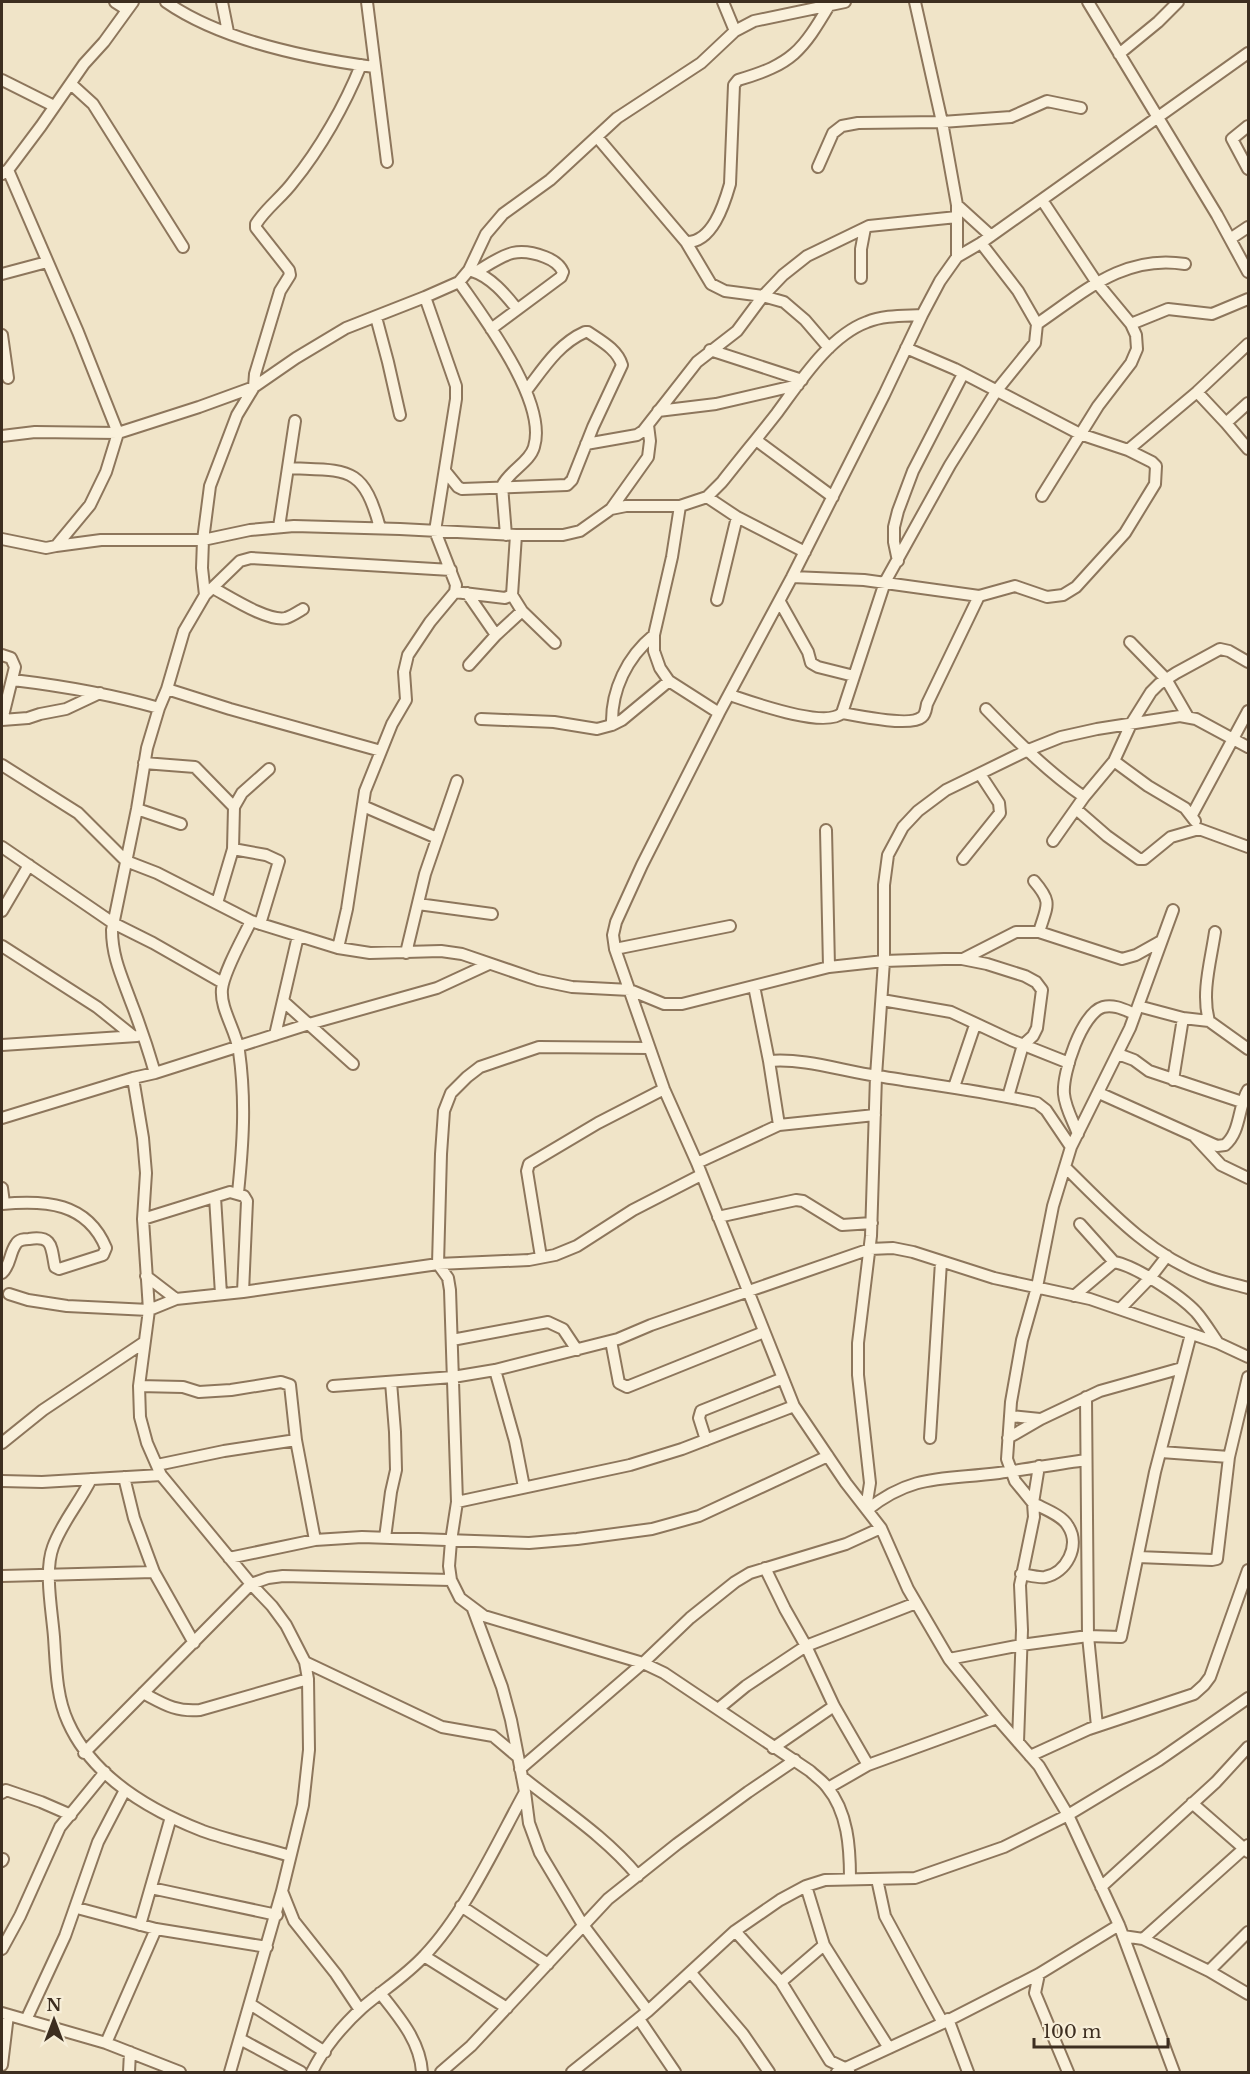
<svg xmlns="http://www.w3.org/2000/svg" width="1250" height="2074" font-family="'Libre Baskerville',serif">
<rect width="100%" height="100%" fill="#f0e4c8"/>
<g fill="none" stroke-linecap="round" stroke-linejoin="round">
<defs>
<path id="street" d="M115,2l11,7
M166,2c56,39 141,56 208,65
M222,2l6,30
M367,2l20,160
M723,2l12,29
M915,2l27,120 15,83v52
M1088,2l129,213 31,57
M1119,54l39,-32 20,-20
M2,80l52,26
M71,84l22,20 90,143
M1248,126l-16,13 16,30
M597,137l89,105 25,42 14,7 38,5 21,6 21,18 24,28
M818,167l15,-34 9,-7 16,-3 84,-1 69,-5 36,-16 34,7
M2,174l6,-4 33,-44 43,-62 20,-22 29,-40
M957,205l33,30
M1230,239l18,-12
M686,242c26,1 38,-37 44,-58l4,-99 4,-5c55,-16 64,-29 92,-76
M472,271c19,6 33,23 45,38
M476,272c27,-16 38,-27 69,-15 8,3 15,8 18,15l-2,5 -70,52
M2,274l45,-12
M861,278v-29l4,-21
M459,282c25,36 89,120 75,165 -4,15 -25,24 -32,39l4,49
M376,317l12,45 12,53
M1037,324c47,-32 87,-70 148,-60
M1131,324l37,-15 44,5 36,-15
M2,335l6,43
M710,350l92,30
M1197,392l29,31 22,-20
M658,411l58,-7 82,-19
M1226,423l22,26
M2,436l33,-4 83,1 81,-26 55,-20 42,-29 50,-30 79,-31 34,-15 10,-12 17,-36 17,-20 47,-34 67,-62 84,-55 34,-32 19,-10 91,-19
M756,440l77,57
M586,444l51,-9 6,-4 54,-69 40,-31 26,-35 20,-21 24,-19 62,-30 88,-9
M1128,450l69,-58 51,-48
M288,468c59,3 75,-4 92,60
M445,471l13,16 4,2 105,-4 5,-5 21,-53 29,-62c-5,-16 -21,-24 -34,-33h-3c-27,12 -42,37 -59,59
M1042,496l56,-90 33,-43 6,-14 -1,-14 -5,-11 -34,-41 -55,-83
M707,497l30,20 68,35
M680,506l-8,51 -18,78v16l6,17 9,13 50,32
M611,509l37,-52 2,-16 -2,-16
M279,527l16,-106
M2,539l44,9 10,-2 34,-41 16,-33 12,-39 -40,-101 -70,-162
M56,546l45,-6h102l47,-10 44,-4 106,3 116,6h47l17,-4 31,-22 15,-3h54l27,-9 15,-15c18,-23 37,-46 55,-69 23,-31 52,-77 90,-91 17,-7 37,-6 55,-7
M898,561l-4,-19v-15l4,-16 15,-40 50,-97
M792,577l72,3 115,16 36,-10 32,11 16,-2 13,-8 49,-54 30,-49 1,-18 -4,-4 -24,-12 -48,-16 -125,-65 -49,-21
M213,588c17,9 55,34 73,30 6,-2 12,-6 17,-9
M455,592l50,6 7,-3 4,-60
M467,593l29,42
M205,595l35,-34 11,-3 200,12
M512,595l10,16 33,32
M717,600l20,-83
M780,602l28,50 3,11 7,4 36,9
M1130,642l36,37 22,38
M2,655l9,3 4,9 -13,53
M469,665l27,-30 26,-24
M13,680c50,6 97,14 146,28
M167,689l63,20 151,42
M730,695c21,7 95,34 112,18l43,-131 65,-117 47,-75 38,-47 2,-19 -19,-33 -37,-48
M986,709c31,32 62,63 98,88
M842,713c16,3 69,14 80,4 4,-3 4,-9 5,-13l52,-108
M481,719l73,3 43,7 15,-4 10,-5 47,-39
M2,720l26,-2 12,-4 26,-5 34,-16
M612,725c-1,-35 15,-68 42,-90
M1114,761l34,25 37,22 10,13
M144,763l51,4 39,40
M2,765l76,48 48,48 31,12 94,48 87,27 32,5 71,-2 21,3 76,26 34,7 58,3 34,14h18l147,-37 55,-6 60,-2h18l25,5 38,12 11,6 6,8 -5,38 -4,8 -10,9 -15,52
M363,806l74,32
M137,809l44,15
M1076,809l31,27 32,23h5l27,-22 28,-8 49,18
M1192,815l56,-104
M826,830l3,137
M1053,841l31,-44 30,-36 17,-37 20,-32 8,-8 17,-11 44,-24 9,2 19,11
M2,847l111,76 40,20 70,40
M233,849l33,6 13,6 -19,63
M963,859l37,-46 -1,-10 -19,-29
M1034,881c19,22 13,24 5,51
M217,903l16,-54 1,-42 8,-14 27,-24
M418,904l74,10
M2,911l27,-46
M2,946l95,61 36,29
M338,948l9,-39 18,-118 27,-67 14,-24 -2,-28 4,-17 22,-33 25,-30 1,-7 -21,-54 21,-132v-13l-31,-89
M615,949l115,-23
M406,953l19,-79 32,-93
M963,959l53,-27h23l83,27 14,-4 25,-14
M754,986l15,75c37,-3 73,10 109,15 53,9 106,15 159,27l9,7 25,37
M882,1000l69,12 60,28 58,23
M283,1001l70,63
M1138,1006l45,12 26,3 39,28
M1209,1021c-8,-28 2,-61 6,-89
M275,1035l23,-99
M2,1045l135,-9
M649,1048l-110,-1 -59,20 -13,10 -16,16 -7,18 -3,43 -3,110 10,14 2,12 7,212 -6,39 -2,25 2,14 9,18 24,18 159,47 21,10 146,98c5,5 13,10 17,16 21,25 23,61 23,91
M1118,1054l16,6 15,11 93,31
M155,1073c-7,-24 -15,-48 -24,-71 -9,-25 -19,-45 -19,-72l25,-121 10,-61 12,-40 8,-19 17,-58 21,-36 -3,-27 1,-28 7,-54 27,-71 17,-28 1,-13 25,-83 10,-16 -1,-5 -33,-42v-4c10,-16 26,-27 37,-42 27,-33 52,-77 68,-117
M133,1078l10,60 3,35 -3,46 6,91 -10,76 1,31 7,26 14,32 90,109 21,22 14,19 19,37 3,17 1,71 -6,55 -21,86 12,30 42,53 24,36
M1173,1080l10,-62
M954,1087l21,-62
M1099,1093l118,53 8,-1c16,-13 13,-39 23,-55
M2,1118l131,-40 22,-5 154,-49 128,-36 52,-24
M779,1125l96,-10
M1078,1134c-5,-13 -13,-27 -14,-40 -2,-21 18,-81 39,-87 11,-3 22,3 32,7
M1195,1137l26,28 27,13
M697,1163l82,-38 -10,-64
M1065,1167c41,40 83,87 139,108 14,6 30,9 44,13
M2,1188l2,15
M238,1193c5,-49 8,-92 1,-142 -3,-21 -19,-42 -17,-62 2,-18 21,-51 29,-68
M215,1197l6,97
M2,1204c43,-4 85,-2 104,44l-3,7 -44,14 -4,-2c-4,-20 -2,-32 -26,-28 -5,0 -10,0 -13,5 -7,10 -5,21 -14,29
M718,1217l78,-17 7,1 39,24 30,-2
M143,1219l87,-27 14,4 3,5 -4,91
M1080,1224l34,38c22,4 67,34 82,50 8,9 15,21 22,31
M541,1257l-14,-86 2,-7 69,-41 66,-34
M146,1276l30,23
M9,1294l19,6 39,6 82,4 27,-11 67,-7 195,-28 91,-4 26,-5 22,-9 56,-36 68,-35
M1074,1296l40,-34
M1120,1309l30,-31 17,-22
M452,1340l96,-18 15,7 14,21
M611,1341l8,42 8,4 137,-55
M495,1370l20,71 9,46
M139,1386l44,1 16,5 32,-2 50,-8 9,3 6,55 19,100
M333,1386l120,-9 42,-7 123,-31 33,-14 219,-76 23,-1 20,4 81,26 96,21 128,44 30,14
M1086,1397l2,239 9,90
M1010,1416l30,3
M930,1438l11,-176
M1008,1438l33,-19 59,-28 82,-23
M706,1440l-7,-22 2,-7 80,-32
M2,1443l41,-33 100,-67
M1161,1452l68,5
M157,1465l67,-14 72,-11
M124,1477l10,41 20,54 40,71
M91,1479c-11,23 -29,43 -38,68 -9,24 -1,64 1,90 2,28 2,59 14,85 24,54 81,88 135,109 28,10 58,16 87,25
M2,1481l40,1 119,-7
M457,1502l173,-37 52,-16 112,-43
M866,1508l4,-25 -12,-108v-32l13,-107 5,-160 8,-115v-76l4,-30 15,-28 15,-16 28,-21 80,-39 35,-14 36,-8 83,-13 16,3 52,28
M867,1510c46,-37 78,-30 132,-37 29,-4 58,-9 87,-13
M385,1538l6,-46 5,-22 -1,-38 -4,-50
M1138,1557l74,3 5,-1 12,-102 19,-80
M229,1558l86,-18 47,-3 167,6 48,-4 75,-10 47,-13 129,-60
M765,1568l20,41 21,37 28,60 34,59
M1021,1574c7,1 17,4 24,3 21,-4 36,-31 23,-51 -6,-11 -24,-17 -35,-23l6,-37
M2,1576l152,-4
M473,1609l29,78 9,33 14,72 4,31 11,30 43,72 65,86
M949,1659l72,-14 67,-9 33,1 34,-165 36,-138
M305,1662l137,65 51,9 25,21
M143,1693c21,11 32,19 57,17l108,-31
M718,1709l28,-23 60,-40 110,-43
M1018,1742l4,-112 -2,-45 14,-68 -1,-14 -18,-22 -8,-22 4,-57 11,-62 15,-53 16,-81 18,-59 59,-119 43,-118
M773,1748l61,-42
M84,1753l167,-169 17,-6 15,-2 168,4
M1030,1756l59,-27 105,-35 10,-9 6,-8 38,-107
M520,1769l123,-106 47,-45 45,-36 15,-9 96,-29 35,-16
M522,1777c40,32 83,59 116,99
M828,1788l40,-23 129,-47
M2,1793l4,-3 35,12 30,13
M1192,1803l56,49
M2,1861l1,-2
M877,1879l8,37 58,107
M806,1886l18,59 65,103
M1101,1887l115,-105 32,-35
M151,1888l126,27
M461,1906l87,58
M77,1908l79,21 111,18
M140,1925l31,-108
M735,1931l46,51 49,79 19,9
M1123,1936l20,3 66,32 39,23
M1143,1939l105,-94
M2,1949l18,-33 40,-89 45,-55
M424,1956l83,52
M1209,1971l39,-39
M691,1973l52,61 26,38
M1039,1974l-4,19 33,79
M781,1982l43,-37
M380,1993c19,24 40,48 42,79
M250,2004l75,48
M2,2013l104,30 74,29
M639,2019l36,53
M948,2019l20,53
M26,2020l39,-84 33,-94 27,-52
M240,2039l61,33
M106,2043l50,-114
M2,2065l6,-50
M129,2072l1,-20
M230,2072l52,-181
M312,2072c11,-23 31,-47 50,-64 21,-18 45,-33 63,-53 40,-42 72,-112 100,-163
M441,2072l30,-26 137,-147 69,-55 71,-52 47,-32
M572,2072l76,-61 87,-80 45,-31 26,-14 19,-6 90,-2 89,-31 64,-32 91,-55 89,-62
M837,2072l106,-49 96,-49 80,-49
M1174,2072l-55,-147 -51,-110 -29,-49 -42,-48 -48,-59 -41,-70 -27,-61 -35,-45 -52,-77 -97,-243 -33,-74 -49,-140 -2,-14 3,-13 26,-57 77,-152 73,-136 92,-182 38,-80 18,-34 17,-24 24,-14 267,-190"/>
</defs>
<use href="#street" stroke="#8d765c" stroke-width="14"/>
<use href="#street" stroke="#faf1dc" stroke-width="10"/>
</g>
<rect width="1250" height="2074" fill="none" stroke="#3d2e20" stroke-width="6"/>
<g transform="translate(54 2020)" stroke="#f7eed8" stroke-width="4.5" paint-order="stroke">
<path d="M0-4.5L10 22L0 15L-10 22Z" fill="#3d2e20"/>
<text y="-9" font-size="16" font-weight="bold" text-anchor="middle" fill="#3d2e20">N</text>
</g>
<path d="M1034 2038v9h134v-9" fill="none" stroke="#3d2e20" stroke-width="3"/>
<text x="1043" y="2038" font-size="18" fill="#3d2e20" stroke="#f7eed8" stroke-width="4.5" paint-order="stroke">100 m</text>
</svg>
